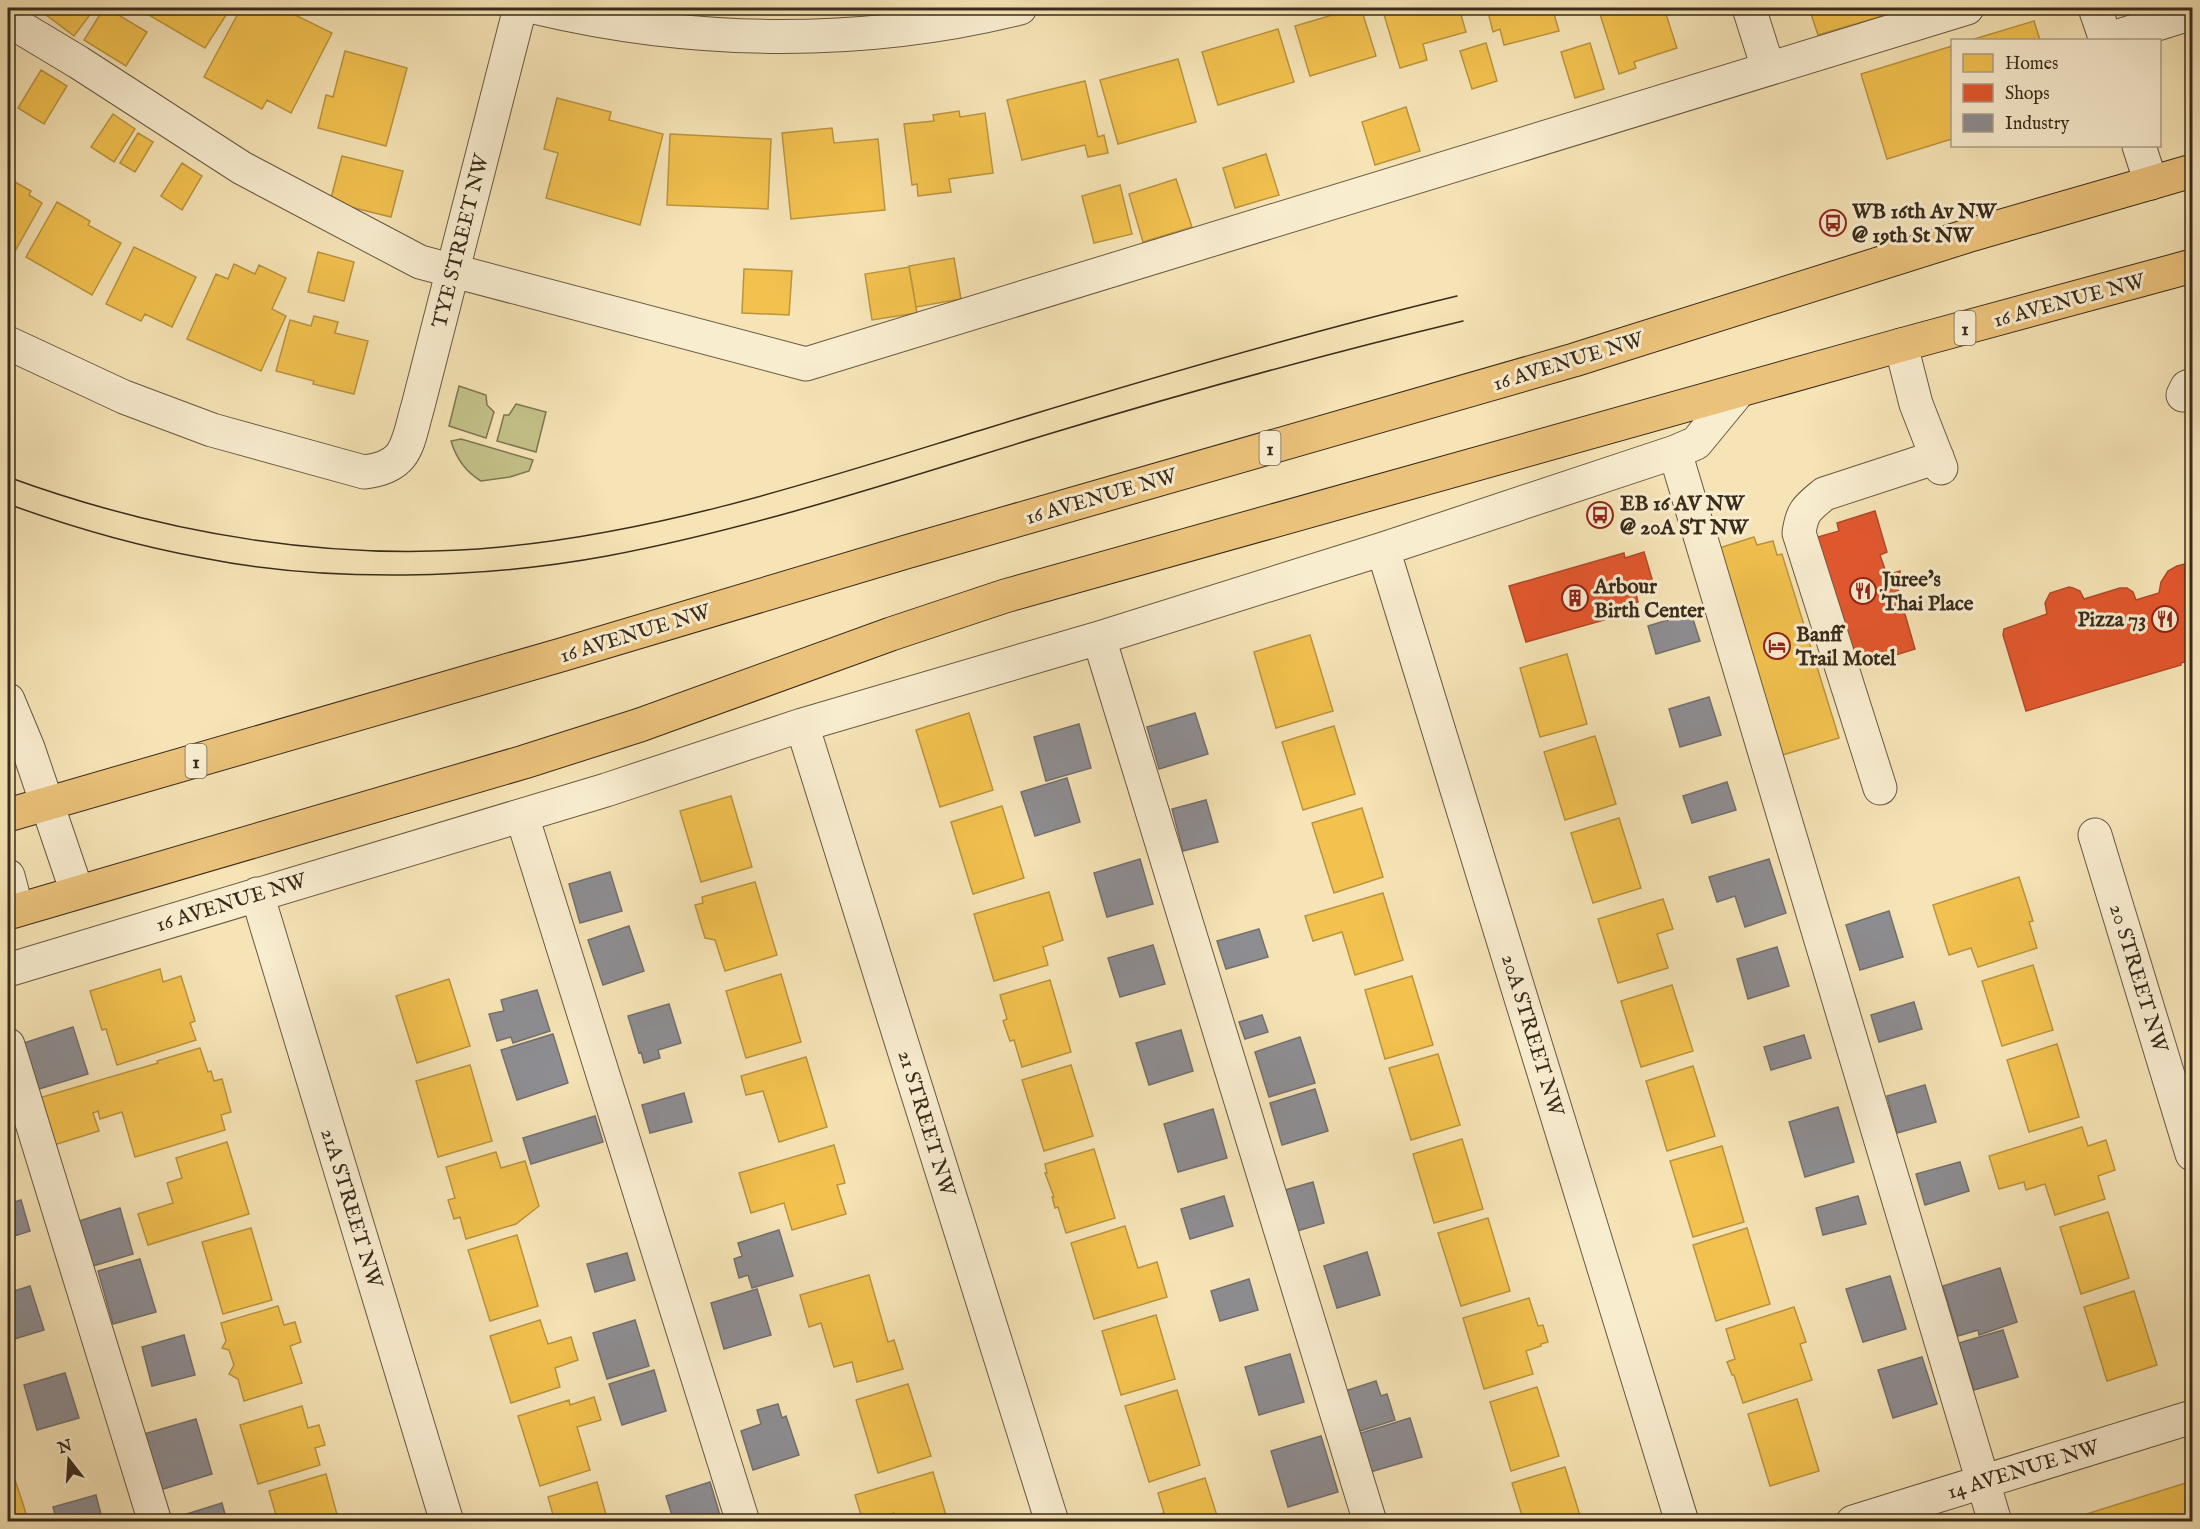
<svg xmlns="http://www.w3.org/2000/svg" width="2200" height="1529" font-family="'IM FELL English',serif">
<rect width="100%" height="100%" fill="#f6e4b6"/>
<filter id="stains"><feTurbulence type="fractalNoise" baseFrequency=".00333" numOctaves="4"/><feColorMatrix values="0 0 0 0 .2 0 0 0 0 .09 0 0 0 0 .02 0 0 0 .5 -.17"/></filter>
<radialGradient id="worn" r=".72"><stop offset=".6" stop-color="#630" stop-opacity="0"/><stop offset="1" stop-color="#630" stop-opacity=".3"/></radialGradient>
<path fill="#c4c289" stroke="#7e7652" stroke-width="1.5" d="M459,386l27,9 1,10 7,7 -8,26 -37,-12z
M516,404l30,8 -10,40 -39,-11 7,-26h5z
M461,439l72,21 -4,11 -19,6 -29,4c-15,-9 -25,-23 -30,-40z"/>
<path fill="#f2c14e" stroke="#ba943f" stroke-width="1.5" d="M43,8h52l-21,28 -33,-25z
M104,8h3l40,24 -21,34 -42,-26z
M137,8h84l7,4 -23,36z
M241,8h29l13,6 2,-4 47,23 -41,80 -24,-13 -5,9 -58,-32z
M1356,8h5l15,48 -66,20 -15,-50z
M1382,8h77l7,24 -43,12 4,16 -27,8z
M1487,8h83l1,2 -17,4 5,17 -55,14 -4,-16 -7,3z
M1598,8h66l13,40 -43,14 2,6 -17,6z
M1809,8h78l2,6 -71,21z
M2034,21l6,19h-69z
M1278,29l16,53 -76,23 -16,-53z
M1486,43l11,38 -25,8 -12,-38z
M1590,43l14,46 -29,9 -14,-46z
M1952,46v93l-65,20 -26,-85z
M345,51l62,17 -21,78 -68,-18 8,-33 7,2z
M1178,59l18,63 -78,22 -18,-64z
M41,70l26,16 -23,38 -26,-16z
M1085,81l13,56 6,-2 4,18 -20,4 -3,-12 -63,15 -15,-60z
M557,98l54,14 -2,8 54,14 -23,91 -94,-27 12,-45 -14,-4z
M1406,107l14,44 -45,14 -13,-43z
M959,111l1,6 25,-4 8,60 -44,6 2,13 -33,4 -1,-12 -5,1 -8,-61 30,-3 -1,-6z
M113,114l22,15 -21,33 -23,-15z
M832,128l2,15 44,-4 7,71 -94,9 -9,-86z
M138,133l15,9 -18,30 -15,-9z
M670,134l101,5 -3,70 -101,-4z
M1266,154l13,41 -44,13 -12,-40z
M342,156l61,15 -12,46 -61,-15z
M182,163l20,13 -20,34 -21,-14z
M8,178l23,13 -2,4 13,8 -28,50 -6,-4z
M1176,179l16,48 -49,15 -14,-48z
M1120,185l12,49 -38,9 -12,-47z
M57,202l33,19 -2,4 33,18 -29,52 -66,-38z
M134,247l62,30 -24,50 -27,-13 -4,7 -35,-17z
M318,252l36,10 -10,39 -36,-9z
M954,258l7,41 -45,8 -7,-41z
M234,264l21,10 4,-9 27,13 -14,31 14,7 -25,55 -74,-32 29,-65 12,5z
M909,267l8,46 -45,7 -7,-46z
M744,269l48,2 -3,44 -47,-2z
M314,316l24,6 -3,11 33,8 -14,53 -41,-10 1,-3 -38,-10 14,-51 21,6z
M1754,537l3,8 16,-4 4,14 5,-1 57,184 -63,19 -63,-207z
M1310,635l23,76 -57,17 -22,-76z
M1567,654l20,70 -47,13 -20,-69z
M969,713l24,77 -53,17 -24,-77z
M1334,726l21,68 -52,16 -21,-68z
M1595,736l21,68 -51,16 -21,-68z
M731,796l21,71 -51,15 -21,-71z
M1002,806l22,72 -51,16 -22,-72z
M1362,808l21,69 -49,16 -22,-70z
M1619,818l22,70 -48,15 -22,-70z
M2019,877l14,44 -4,1 8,26 -59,19 -7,-19 -22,7 -16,-50z
M755,882l22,73 -52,16 -10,-31 -10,-2 -10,-33 8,-2 -1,-6z
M1049,892l14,48 -20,7 5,18 -54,16 -20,-67z
M1383,893l20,67 -48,15 -13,-43 -29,9 -8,-25z
M1663,899l10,30 -16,5 11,34 -50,15 -20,-64z
M2033,965l20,65 -51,16 -20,-65z
M160,969l3,13 18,-6 14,45 -5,2 6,17 -79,25 -11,-36 -4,1 -12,-39z
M781,974l20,68 -55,16 -20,-67z
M1412,976l21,69 -48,14 -20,-69z
M449,979l21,67 -53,17 -21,-67z
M1050,980l21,72 -49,15 -8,-27 -4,1 -7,-20 4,-2 -7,-24z
M1672,985l21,66 -52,16 -20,-66z
M2057,1044l22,73 -50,15 -22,-72z
M200,1048l8,24 3,-1 3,10 8,-2 9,33 -10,3 4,15 -90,27 -13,-45 -22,7 -2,-8 -5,2 6,18 -45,14 -15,-47 119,-35 -1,-2z
M1438,1054l22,71 -49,15 -22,-72z
M806,1057l21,70 -48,15 -16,-51 -17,4 -5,-19z
M470,1065l22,76 -54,16 -22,-76z
M1071,1065l22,71 -49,15 -22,-71z
M1693,1066l22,70 -48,15 -21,-70z
M2082,1127l6,19 18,-6 9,30 -17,6 7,23 -50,16 -10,-31 -19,6 -2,-8 -25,7 -10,-33z
M1462,1139l21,70 -49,14 -21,-69z
M227,1142l22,72 -101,31 -10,-31 35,-11 -6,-20 15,-5 -6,-20z
M834,1145l11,38 -8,2 9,29 -54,16 -8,-27 -33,10 -12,-40z
M1722,1146l22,76 -51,15 -23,-76z
M1094,1149l21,69 -49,15 -8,-26 -3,1 -3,-11h2l-9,-24h2l-2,-9z
M496,1152l5,16 24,-7 14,45 -23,18 -50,15 -6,-22 -6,2 -6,-19 7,-2 -9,-31z
M2108,1212l21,66 -48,16 -21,-67z
M1488,1218l22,73 -49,15 -23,-73z
M1125,1226l13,42 19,-6 10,35 -73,22 -23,-76z
M251,1228l21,72 -49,14 -21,-72z
M1747,1228l23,76 -54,17 -23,-76z
M517,1235l21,71 -48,15 -22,-71z
M869,1275l19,67 6,-2 9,29 -46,13 -5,-20 -18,5 -13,-44 -12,4 -9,-32z
M2134,1291l23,74 -50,16 -23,-74z
M1529,1298l9,28 5,-1 5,17 -7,2v2l-15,5 7,23 -49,15 -21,-71z
M278,1306l6,19 11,-3 6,20 -11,4 12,37 -58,18 -6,-22 -9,-5 5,-9 -5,-15 -7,-2 4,-7 -5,-18z
M1794,1307l12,35 -6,2 12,36 -69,23 -9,-28h-2l-5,-13 8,-3 -9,-30z
M1156,1315l19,64 -54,16 -19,-64z
M540,1320l8,24 23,-7 7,23 -23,8 5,19 -49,16 -21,-67z
M908,1384l23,72 -53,17 -22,-73z
M1537,1387l22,69 -48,15 -21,-69z
M1177,1390l23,75 -51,17 -24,-76z
M594,1397l7,23 -24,7 13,43 -50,16 -22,-70 51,-16 1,5z
M1797,1399l22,72 -49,15 -22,-72z
M302,1406l6,22 11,-3 6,20 -10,3 5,17 -62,19 -18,-59z
M1565,1467l17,55h-58l-12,-39z
M933,1472l15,50h-52l-2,-9 -31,9 -8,-27z
M326,1474l13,48h-61l-9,-31z
M1205,1478l14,44h-64l-2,-6 11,-3 -6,-20z
M15,1480l9,27 4,15h-20v-40z
M2192,1481v41h-125l13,-5v-1z
M597,1482l11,40h-53l-7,-25z"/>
<path fill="#e4572e" stroke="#b14a28" stroke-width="1.5" d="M1875,511l12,41 -7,3 7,20 13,-4v3l-6,2 21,73 -71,22 -40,-130 35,-10 -2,-8z
M1644,552l11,37 -19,5 2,8 -36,10 2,8 -78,22 -17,-56 115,-33 1,5z
M2189,563l3,1v96l-11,3v2l-155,46 -23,-76 1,-6 43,-15 -2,-11 5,-10 19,-6 4,1 7,3 4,8 36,-11h7l6,4 3,8 23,-7 2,-11 7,-11 9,-5z"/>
<path fill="#8d8d92" stroke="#74706e" stroke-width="1.5" d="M1691,613l9,28 -44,13 -8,-28z
M1709,697l12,38 -41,12 -11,-38z
M1195,713l13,41 -49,15 -12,-42z
M1079,724l12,44 -45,13 -12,-44z
M1067,778l13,44 -45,14 -14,-44z
M1727,782l9,28 -44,13 -9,-27z
M1206,800l12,42 -35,9 -11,-42z
M1140,859l13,45 -46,13 -13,-44z
M1769,859l17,54 -41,14 -10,-31 -18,6 -8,-25z
M610,872l12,39 -42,12 -11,-39z
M1889,911l14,46 -43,13 -14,-45z
M629,926l15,45 -41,14 -15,-45z
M1259,929l9,28 -42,12 -9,-28z
M1153,945l12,39 -45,13 -12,-39z
M1777,947l12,39 -41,13 -11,-40z
M537,990l13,41 -37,12 -2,-6 -14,4 -8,-27 15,-3 -3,-11z
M1914,1002l8,27 -43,13 -8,-27z
M669,1004l12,39 -23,7 2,8 -16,5 -3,-11 -2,1 -11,-37z
M1262,1015l6,17 -23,7 -6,-17z
M73,1027l15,47 -49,15 -15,-46z
M1181,1030l12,41 -44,14 -13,-42z
M553,1034l15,49 -51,17 -16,-50z
M1804,1035l7,23 -40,12 -7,-23z
M1300,1037l15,46 -46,14 -14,-45z
M1925,1085l11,37 -39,11 -10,-37z
M1315,1089l13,42 -46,14 -12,-42z
M684,1093l8,29 -42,11 -8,-28z
M1838,1107l16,55 -49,15 -16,-55z
M1213,1109l14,49 -49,14 -14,-48z
M595,1116l8,26 -72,22 -8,-26z
M1960,1162l9,29 -44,14 -9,-31z
M1313,1182l11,41 -27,8 -12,-41z
M1224,1196l9,30 -43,13 -9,-30z
M1858,1196l8,28 -43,11 -7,-27z
M21,1200l9,31 -22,7v-34z
M120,1208l13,46 -40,12 -14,-45z
M779,1230l14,46 -41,12 -4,-13 -9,3 -5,-19 8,-3 -4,-13z
M1367,1252l13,43 -43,13 -13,-42z
M627,1253l8,27 -40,12 -8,-28z
M140,1259l16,53 -43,12 -15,-53z
M2000,1268l17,54 -38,13 -1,-5 -20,6 -15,-50z
M1890,1276l16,53 -43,13 -17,-53z
M1249,1279l9,31 -38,11 -9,-30z
M30,1286l14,44 -36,11v-48z
M757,1289l14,46 -47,14 -13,-46z
M635,1320l14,46 -42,13 -14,-46z
M2003,1330l15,47 -44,13 -15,-47z
M184,1335l11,40 -43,11 -10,-39z
M1290,1354l14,48 -45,13 -14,-48z
M1922,1357l15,47 -44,14 -15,-48z
M654,1370l12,41 -44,14 -13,-41z
M65,1373l14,45 -42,12 -13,-45z
M1376,1381l5,15 6,-2 8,26 -38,12 -12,-41z
M778,1404l4,14 4,-2 13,39 -46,15 -12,-39 20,-7 -4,-14z
M1410,1418l12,39 -52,15 -12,-38z
M196,1419l16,55 -52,16 -16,-56z
M1321,1436l17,56 -50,15 -17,-56z
M710,1482l12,40h-48l-8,-26z
M96,1495l7,27h-46l-4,-15z
M222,1503l5,19h-48l-2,-5z"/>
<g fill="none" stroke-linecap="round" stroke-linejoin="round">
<defs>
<path id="minor" d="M538,8c157,37 325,39 482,0
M1749,8l19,60
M2095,8l11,32
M8,20l70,42 164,106 178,94 386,102 1161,-356
M2106,40l83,-26
M2139,146l12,37
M8,343l116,54 88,33 152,42c45,-5 43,-29 54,-66l102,-398
M1901,345l15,59 25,64
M2183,395l4,-8 5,-2
M1675,452l320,1070
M1383,549l299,973
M1099,638l271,884
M8,700l20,48 49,144
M802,725l250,797
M1880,788l-81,-255c3,-22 8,-25 25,-39l113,-37
M522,816l221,706
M2095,835l97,319
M8,876l9,34
M257,894l190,628
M8,970l598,-180 196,-65 297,-87 284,-89 292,-97 21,-9 42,-51
M8,1045l147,477
M1853,1522l339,-105"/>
<path id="highway" d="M8,815l553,-160 345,-103 668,-192 393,-124 225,-65
M8,913l516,-151 116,-37 251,-91 114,-38 896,-251 291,-79"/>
</defs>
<use href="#minor" stroke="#685942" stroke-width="35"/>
<use href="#highway" stroke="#392b1b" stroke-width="35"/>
<use href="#minor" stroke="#f9edd0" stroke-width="33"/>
<use href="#highway" stroke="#ebc27b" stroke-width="33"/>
<path stroke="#392b1b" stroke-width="1.5" d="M8,477c156,57 326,86 493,70 167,-16 327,-70 487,-119 155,-48 311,-94 469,-132
M8,504c63,23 129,42 195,54 125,25 279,21 404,-2 148,-28 292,-76 435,-120 139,-42 279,-81 421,-115"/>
</g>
<defs>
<symbol id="bus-ring" viewBox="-11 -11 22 22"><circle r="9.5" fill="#f9edd0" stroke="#8f2418" stroke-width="1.5"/><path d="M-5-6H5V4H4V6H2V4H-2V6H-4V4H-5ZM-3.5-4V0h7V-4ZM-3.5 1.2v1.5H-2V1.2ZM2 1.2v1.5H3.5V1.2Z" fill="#8f2418"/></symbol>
<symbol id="restaurant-ring" viewBox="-11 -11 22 22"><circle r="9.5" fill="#f9edd0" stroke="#8f2418" stroke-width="1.5"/><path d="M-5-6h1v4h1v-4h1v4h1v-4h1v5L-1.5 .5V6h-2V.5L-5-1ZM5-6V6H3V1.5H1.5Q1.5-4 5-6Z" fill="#8f2418"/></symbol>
<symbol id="building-ring" viewBox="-11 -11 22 22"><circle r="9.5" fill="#f9edd0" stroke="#8f2418" stroke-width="1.5"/><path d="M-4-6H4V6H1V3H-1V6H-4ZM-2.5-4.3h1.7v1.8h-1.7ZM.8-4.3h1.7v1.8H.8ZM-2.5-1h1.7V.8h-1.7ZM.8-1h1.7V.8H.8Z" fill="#8f2418"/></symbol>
<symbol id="hotel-ring" viewBox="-11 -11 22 22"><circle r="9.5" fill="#f9edd0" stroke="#8f2418" stroke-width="1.5"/><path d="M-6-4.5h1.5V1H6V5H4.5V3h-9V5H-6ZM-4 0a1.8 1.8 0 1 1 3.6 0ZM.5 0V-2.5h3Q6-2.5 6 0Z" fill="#8f2418"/></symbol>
</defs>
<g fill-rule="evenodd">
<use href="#bus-ring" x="1818" y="208" width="30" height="30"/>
<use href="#bus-ring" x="1585" y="500" width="30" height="30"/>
<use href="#restaurant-ring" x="1848" y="576" width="30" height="30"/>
<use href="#building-ring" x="1560" y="583" width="30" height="30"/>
<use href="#restaurant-ring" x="2150" y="604" width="30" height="30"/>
<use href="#hotel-ring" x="1762" y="631" width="30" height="30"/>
</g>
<g text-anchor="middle" stroke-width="6" stroke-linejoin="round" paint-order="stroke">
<g fill="#f9edd0" stroke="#736551" stroke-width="1.5">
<rect x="1954.5" y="311" width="21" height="34" rx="4.5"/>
<rect x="1259.5" y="431" width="21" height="34" rx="4.5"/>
<rect x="185.5" y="744" width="21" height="34" rx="4.5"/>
</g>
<g font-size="20" font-weight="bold" fill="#392b1b">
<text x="1965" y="335">1</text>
<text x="1270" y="455">1</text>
<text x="196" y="768">1</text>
</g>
<g font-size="21" font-weight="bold" fill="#392b1b" stroke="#f9edd0" text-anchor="start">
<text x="1852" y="218">WB 16th Av NW<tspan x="1852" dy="24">@ 19th St NW</tspan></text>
<text x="1620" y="510">EB 16 AV NW<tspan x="1620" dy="24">@ 20A ST NW</tspan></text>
<text x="1882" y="586">Juree's<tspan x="1882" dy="24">Thai Place</tspan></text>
<text x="1594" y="593">Arbour<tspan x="1594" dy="24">Birth Center</tspan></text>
<text x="2146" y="626" text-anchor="end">Pizza 73</text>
<text x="1796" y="641">Banff<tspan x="1796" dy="24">Trail Motel</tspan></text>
</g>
<g font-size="21" fill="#392b1b" stroke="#f9edd0">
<text transform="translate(460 241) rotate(-76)" y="7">TYE STREET NW</text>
<text transform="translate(2069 300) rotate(-15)" y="7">16 AVENUE NW</text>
<text transform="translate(1568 361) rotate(-17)" y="7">16 AVENUE NW</text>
<text transform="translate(1101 496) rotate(-16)" y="7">16 AVENUE NW</text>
<text transform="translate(635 633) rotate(-17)" y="7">16 AVENUE NW</text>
<text transform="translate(231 902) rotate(-17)" y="7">16 AVENUE NW</text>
<text transform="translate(2139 978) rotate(73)" y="7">20 STREET NW</text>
<text transform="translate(1533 1035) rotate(73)" y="7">20A STREET NW</text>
<text transform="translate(927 1123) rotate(73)" y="7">21 STREET NW</text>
<text transform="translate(352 1208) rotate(73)" y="7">21A STREET NW</text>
<text transform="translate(2023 1469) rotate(-17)" y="7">14 AVENUE NW</text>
</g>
</g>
<rect width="2200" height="1529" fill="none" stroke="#f6e4b6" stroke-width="30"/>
<rect x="9" y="9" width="2182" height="1511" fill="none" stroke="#392b1b" stroke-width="3"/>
<rect x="15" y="15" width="2170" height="1499" fill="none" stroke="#392b1b" stroke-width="1.5"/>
<rect x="1951" y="39" width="210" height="108" fill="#f9edd0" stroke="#ac9f88" stroke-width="1.5"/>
<rect x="1963" y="54" width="30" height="18" fill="#f2c14e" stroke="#ac9f88" stroke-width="1.5"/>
<text x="2005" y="69" font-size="18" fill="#392b1b">Homes</text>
<rect x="1963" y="84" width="30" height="18" fill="#e4572e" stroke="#ac9f88" stroke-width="1.5"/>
<text x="2005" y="99" font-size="18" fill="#392b1b">Shops</text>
<rect x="1963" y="114" width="30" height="18" fill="#8d8d92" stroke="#ac9f88" stroke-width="1.5"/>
<text x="2005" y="129" font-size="18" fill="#392b1b">Industry</text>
<g transform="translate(69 1460) rotate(343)" stroke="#f9edd0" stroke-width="4.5" paint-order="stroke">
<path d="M0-4.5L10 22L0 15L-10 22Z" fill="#392b1b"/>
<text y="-9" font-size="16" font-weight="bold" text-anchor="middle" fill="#392b1b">N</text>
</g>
<rect width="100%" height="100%" filter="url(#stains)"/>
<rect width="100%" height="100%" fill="url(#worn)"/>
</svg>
